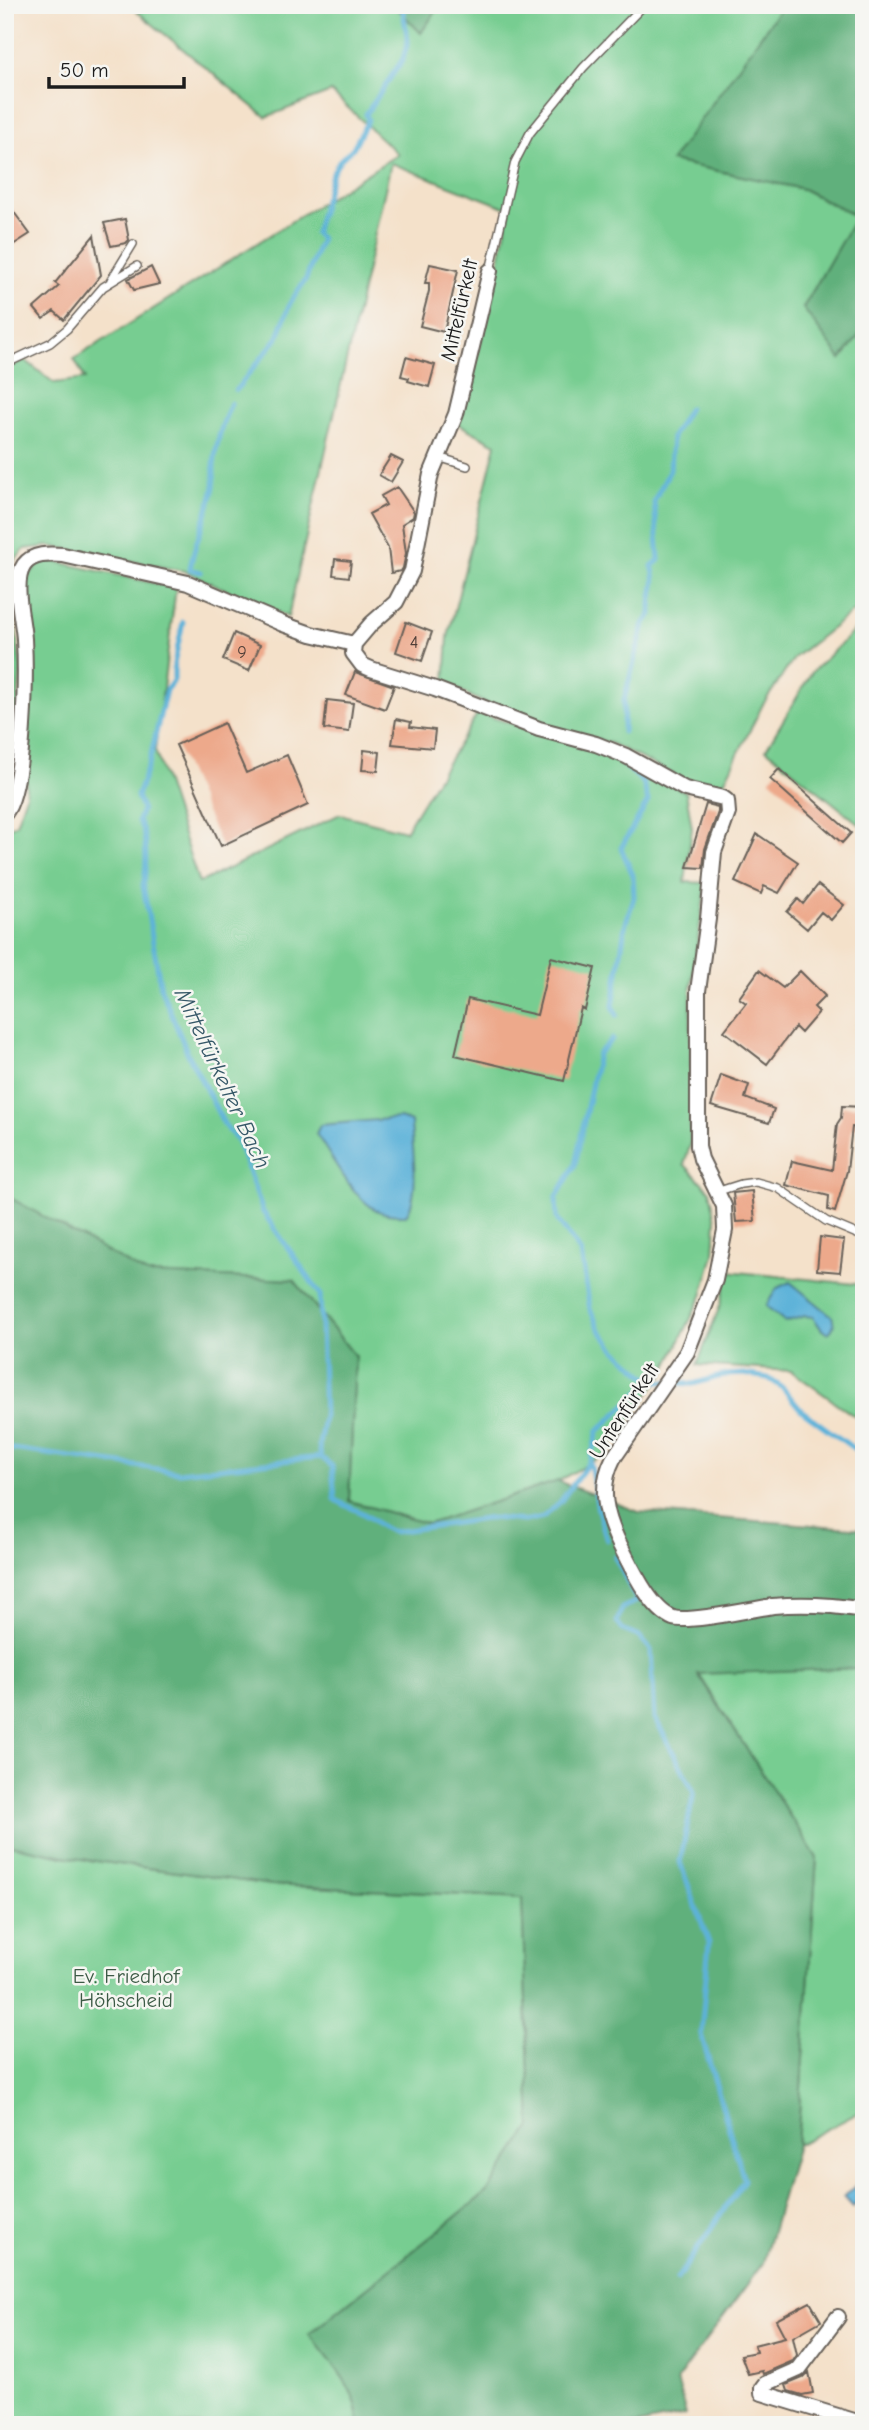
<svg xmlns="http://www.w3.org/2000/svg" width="869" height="2430" font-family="'Comic Neue',sans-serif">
<rect width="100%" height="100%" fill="#f6f6f2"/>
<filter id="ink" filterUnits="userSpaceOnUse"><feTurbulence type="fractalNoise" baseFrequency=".0143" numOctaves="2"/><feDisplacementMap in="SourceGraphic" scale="14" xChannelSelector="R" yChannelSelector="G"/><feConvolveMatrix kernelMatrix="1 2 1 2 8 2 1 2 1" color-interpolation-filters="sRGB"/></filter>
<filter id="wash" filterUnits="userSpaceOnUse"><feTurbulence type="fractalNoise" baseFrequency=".00686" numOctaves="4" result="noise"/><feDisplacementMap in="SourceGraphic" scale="28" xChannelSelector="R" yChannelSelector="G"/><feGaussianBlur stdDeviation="1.57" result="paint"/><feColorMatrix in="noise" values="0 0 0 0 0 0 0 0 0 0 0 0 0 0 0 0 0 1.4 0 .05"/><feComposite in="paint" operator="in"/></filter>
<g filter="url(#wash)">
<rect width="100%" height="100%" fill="#f4e1ca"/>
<path fill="#77cd91" stroke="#4a7456" stroke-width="2" d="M129,5h265l27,28 19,-28h343l-111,156 131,28 53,28 -53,91 39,50 22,-29v274l-69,54 -33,49 -41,82 -28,-4 -83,-41 -106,-30 -59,-30 3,-46 48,-193 -38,-20 32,-117 20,-98 -119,-46 -103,454 -104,-46 -134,-25 -25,3 -17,19 13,100 -10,111 -6,15v-425l20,-9 29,23 31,-4 -11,-20 324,-205 -67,-62 -65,25z
M44,559l132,29 -21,162 44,133 141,-69 65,17 73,-118 128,40 80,39 6,36 -7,54 21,1 -15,105 -1,158 -6,18 26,27 6,29 -2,35 -12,41 -38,77 -60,82 -46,26 -129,43 -80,-23 6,-145 -61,-76 -147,-6 -142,-79v-366l11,-5 10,-29 1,-218z
M864,621v207l-98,-79 46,-77z
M728,1271l136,14v138l-73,-52 -94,-6 24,-62z
M864,1668v442l-67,35 20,-287 -119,-185z
M5,1844l69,14 198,27 250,13 9,229 -43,64 -178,143c19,26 50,56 49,91h-354z"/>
<path fill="#61b07b" stroke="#3e664c" stroke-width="2" d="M394,5h46l-19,28z
M783,5h81v324l-23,30 -38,-51 53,-92 -53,-27 -132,-28z
M5,1195l142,79 147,6 61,76 -6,145 79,23 130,-43 81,31 225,17v139l-166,6 119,184 -20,287 -34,118 -86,117 9,35 -48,10h-279c1,-35 -30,-65 -50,-91l179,-143 43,-64 -9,-229 -250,-13 -198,-27 -69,-14z"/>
<path fill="#5db2d9" stroke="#3c677a" stroke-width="2" d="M400,1118l11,4c1,26 10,73 -5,93 -7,0 -16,0 -22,-2 -28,-7 -52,-57 -68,-79l4,-9z
M790,1282l42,34c2,7 3,12 -4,17l-6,-3 -9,-13 -8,-1 -20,6 -19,-16 11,-18z
M861,2180l3,3v13l-11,11 -9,-10z"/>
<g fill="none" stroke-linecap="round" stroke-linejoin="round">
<path stroke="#5db2d9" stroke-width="5" d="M236,390l42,-53 12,-34 16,-24 15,-40 -6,-6 17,-59 8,-14 13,-12 15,-28 -2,-6 37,-55 5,-18 -6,-36
M201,572l-11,-3c4,-29 19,-54 24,-83 1,-7 -1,-14 0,-21 2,-23 8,-42 17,-62
M183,622l-9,42v16l-8,10 -17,73 -12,33 5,13 -4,12c10,12 9,49 5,64l18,104 27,65 36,70 14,18 25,70 57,82 4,123 -5,28 2,12
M623,732l1,-32 20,-76 7,-9c-2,-21 8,-30 1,-49l7,-6 -5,-59 16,-31 2,-33 17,-29
M617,1015l-4,-9 12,-80 9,-29 -1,-22 -12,-27 27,-47 -5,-19 -22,-20
M612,1039l-14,15 -23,111 -19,33 1,21 24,34 9,56 10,21 16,20 35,31
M5,1448l174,24 142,-15 11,9 3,33c9,7 18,9 27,14 12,6 17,15 31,19l99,-14 32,3 19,-4 17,-15 30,-41 8,-30 53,-50 42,3 32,-9 19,-1 24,4 15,10 18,22 63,46
M590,1461l8,49 9,30
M615,1557l22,44 -15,7 -5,14 6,8 17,7 11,13 4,68 39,74 -14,70 29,81 -8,91 43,146 -67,99"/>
</g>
<g id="blocks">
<path fill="#eda98b" d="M5,200l25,34 -25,16z
M125,219l4,21 -3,3 -15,3 -7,-23z
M94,235l7,40 -37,45 -10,-9 -11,8 -9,-11 25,-22 -4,-3z
M430,264l28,6 -14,62 -24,-6 9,-35v-8h-4z
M151,267l8,17 -25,6 -6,-11z
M406,357l29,8 -6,22 -21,-6 1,-3 -8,-2z
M391,456l12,6 -12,20 -12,-7z
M397,487l17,25 -1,5 -11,7 4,29 -3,15 -2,3 -10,2 -3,-25 -19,-34 17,-9 -5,-9z
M335,559l16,2 -2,16 -16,-2z
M406,622l26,10 -10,29 -26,-9z
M234,633l26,12 -11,26 -26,-11z
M355,672l39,14 -9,23 -39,-14z
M327,700l26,3 -4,29 -25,-3z
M396,719l15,3 -1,5 25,3 -2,18 -41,-4z
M224,723l22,50 41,-18 21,50 -87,41 -45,-101z
M364,750l16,2 -2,19 -16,-1z
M779,769l72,64 -9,10 -72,-64z
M706,804l12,3v5l-13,37 -2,19 -16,-1z
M757,834l41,28 -19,31 -15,-7 -3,8 -26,-12z
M818,885l26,20 -13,15 -10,-8 -14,17 -20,-17 11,-13 5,5z
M551,957l44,11 -10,42 -4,-2 -17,73 -109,-26 13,-56 69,16z
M759,970l24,18 17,-17 25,25 -11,11 5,5 -18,21 -6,-6 -28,37 -43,-33 22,-28 -7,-5z
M721,1075l28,10 -4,13 29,11 -5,14 -58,-17z
M842,1106l22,1v21l-12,-1 -5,44 -12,41 -7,-2 1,-14 -43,-11 6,-24 40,9 5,-46 4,-6z
M752,1191l3,30 -19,1 -3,-29z
M820,1237l24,3 -4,32 -23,-2z
M810,2302l11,19 -28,16 4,18 -4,6 -30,13 -1,-3 -14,3 -7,-19 15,-3 -2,-7 31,-8 -9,-17z
M809,2372l4,21 -11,2 -14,-4 -2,-6 17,-7z"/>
</g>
</g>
<g filter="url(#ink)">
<use href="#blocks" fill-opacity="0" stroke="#686159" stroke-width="2"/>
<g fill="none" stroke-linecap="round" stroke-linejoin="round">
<defs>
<path id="lane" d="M490,271l25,-109 15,-29 53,-65 61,-63
M111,280l22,-36
M5,364l45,-21 17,-14 36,-42 34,-21
M438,457l29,9
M719,1191l22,-7 15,-2 22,6 48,33 38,16"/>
<path id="street" d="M490,271l-34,143 -25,60 -19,97 -16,31 -25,22 -17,20 -1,9 9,12 9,4 64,20 104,40 57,15 30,12 59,33 38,9 4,3 1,12 -14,39 -6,67 -10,72v155l3,13 23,47 1,24 -10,50 -28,72 -74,107c-15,29 -7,58 7,86 11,21 30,64 53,73 15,5 80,-9 100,-12 31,-3 60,-1 91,4
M5,813c20,-26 21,-138 19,-174 -1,-19 -12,-57 0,-74 9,-12 25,-11 39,-10l125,28 95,41 28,10 43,10
M838,2317l-39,52 -34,15 -3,4v5l102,31"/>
</defs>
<use href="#lane" stroke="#686159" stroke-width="10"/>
<use href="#street" stroke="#686159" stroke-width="18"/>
<use href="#lane" stroke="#fff" stroke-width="7"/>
<use href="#street" stroke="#fff" stroke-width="14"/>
</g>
</g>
<g text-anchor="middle" stroke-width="5" stroke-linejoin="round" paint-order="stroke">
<g font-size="18" fill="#503f38">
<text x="414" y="648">4</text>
<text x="242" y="658">9</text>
</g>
<g font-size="21" fill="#1c1c1c" stroke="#f6f6f2">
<text transform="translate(459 310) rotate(-77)" y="7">Mittelfürkelt</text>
<text transform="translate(624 1411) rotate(-57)" y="7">Untenfürkelt</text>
</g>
<g font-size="21" fill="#3c5a45" stroke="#f6f6f2">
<text x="126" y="1983">Ev. Friedhof<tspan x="126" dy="24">Höhscheid</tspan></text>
</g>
<g font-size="23" font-style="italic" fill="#365868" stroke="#f6f6f2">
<text transform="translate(223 1078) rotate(65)" y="8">Mittelfürkelter Bach</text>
</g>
</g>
<rect width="869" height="2430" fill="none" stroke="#f6f6f2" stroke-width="28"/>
<path d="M49 77v10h135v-10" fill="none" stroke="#1c1c1c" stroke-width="3.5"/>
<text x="60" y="77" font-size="21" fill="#1c1c1c" stroke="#f6f6f2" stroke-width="5" paint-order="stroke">50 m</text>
</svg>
